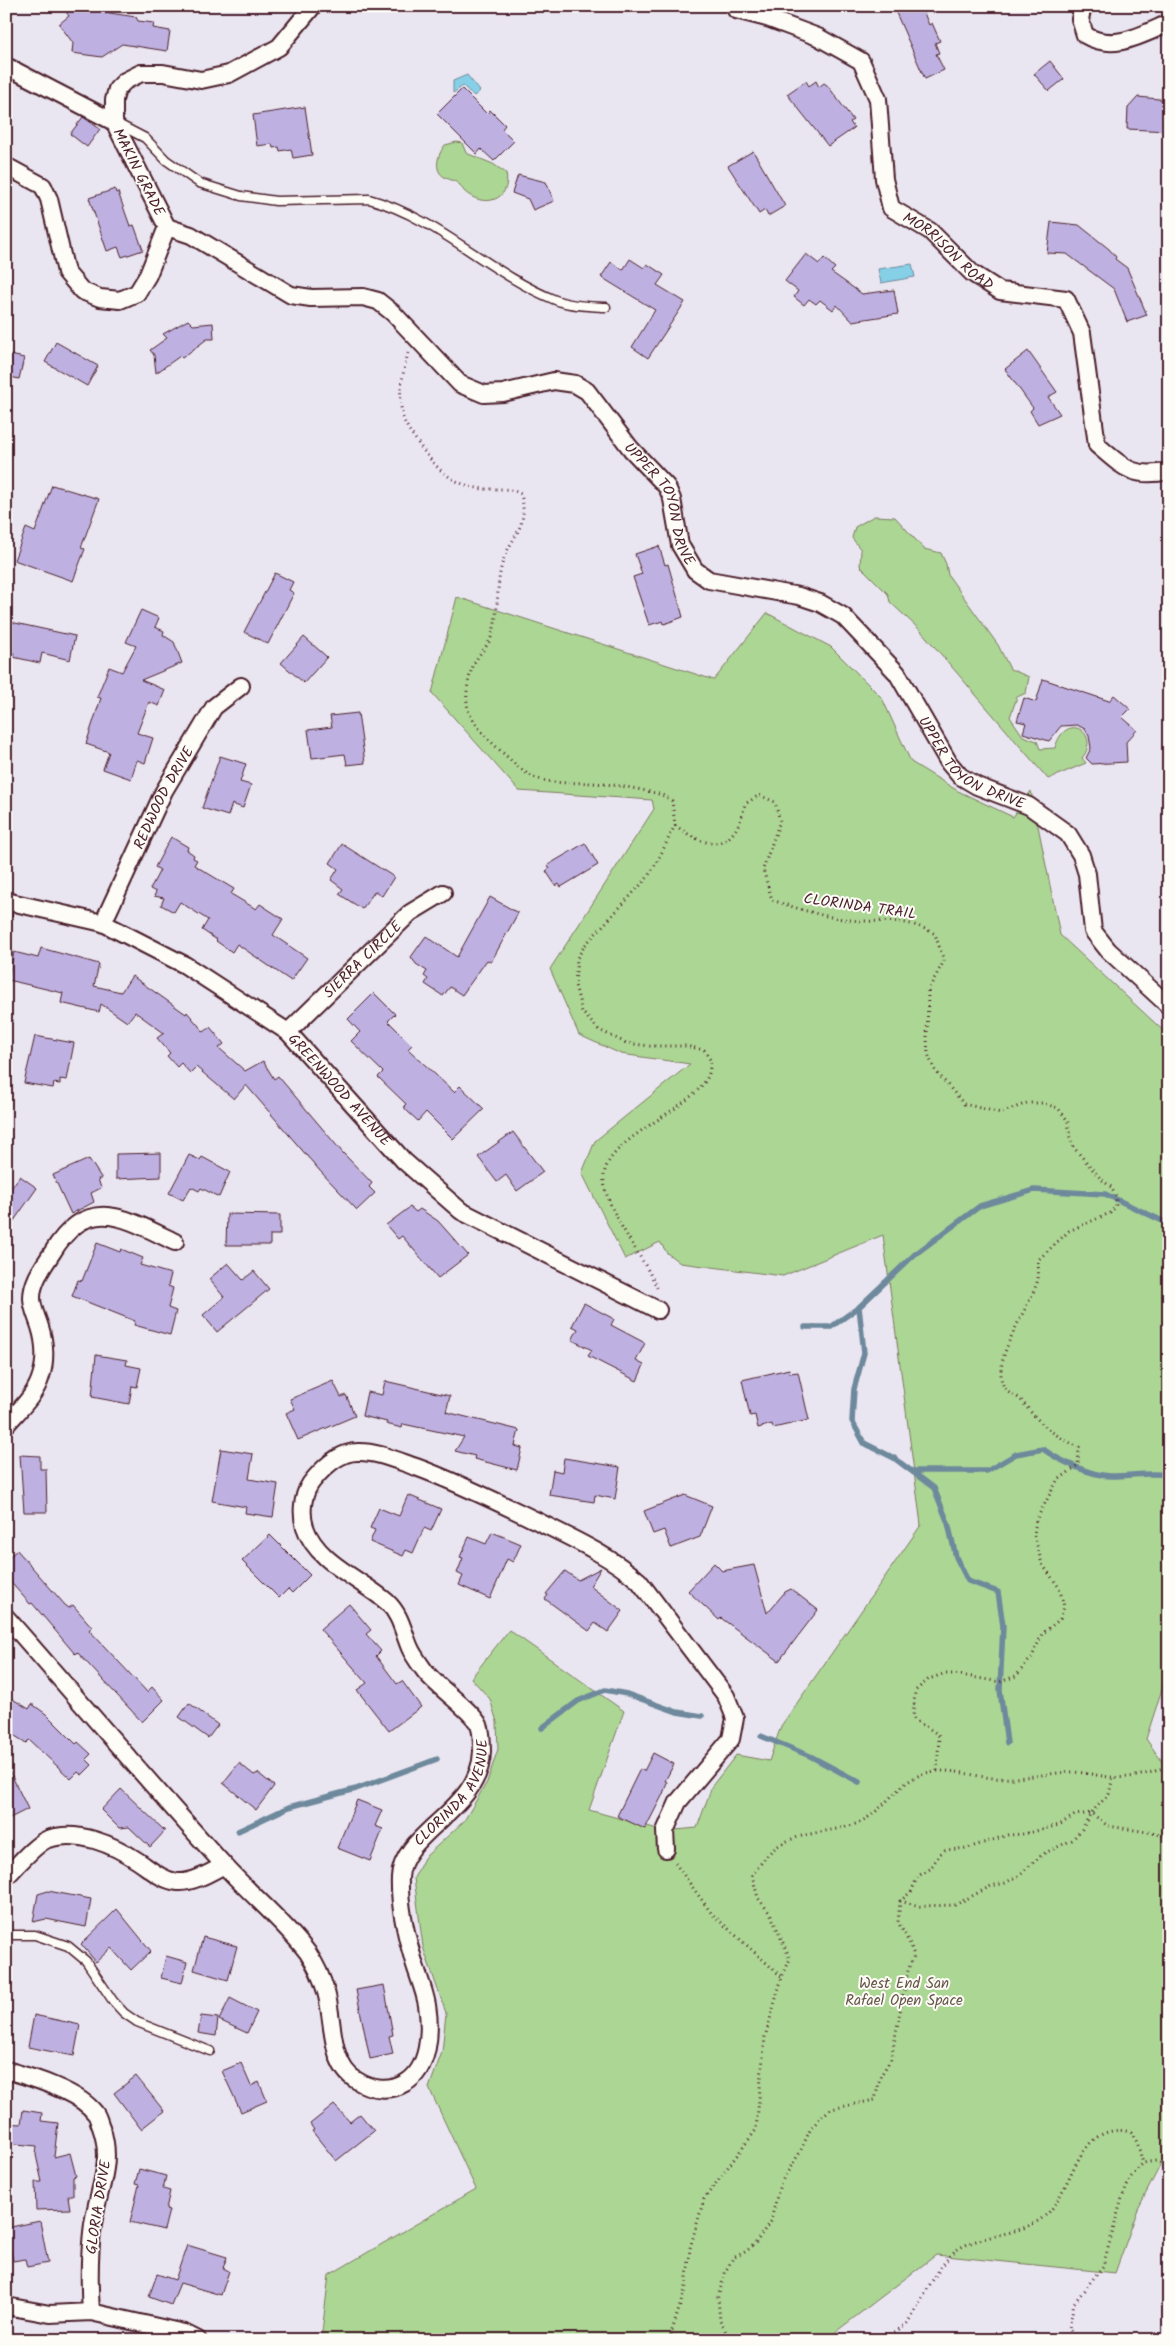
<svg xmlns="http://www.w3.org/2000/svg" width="1175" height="2346" font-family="Kalam,sans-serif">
<rect width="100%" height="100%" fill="#eae6f1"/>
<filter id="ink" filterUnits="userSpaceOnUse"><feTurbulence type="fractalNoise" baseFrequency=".02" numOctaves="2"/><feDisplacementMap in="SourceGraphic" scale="10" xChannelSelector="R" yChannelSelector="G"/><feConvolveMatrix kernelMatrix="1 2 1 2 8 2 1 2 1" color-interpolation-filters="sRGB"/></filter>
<g filter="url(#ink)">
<path fill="#acd694" stroke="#7b7a60" d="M457,142l5,1 4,10 27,11 13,9c6,28 -23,36 -42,18 -1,-1 -3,-5 -4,-6 -4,-4 -9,-5 -14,-7 -14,-7 -8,-24 -1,-33z
M874,516l21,1 29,32 17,4 5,11 2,11 50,70 12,24 19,8 -3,16 -9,4 -7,20 13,19 14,5 3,8 15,-1c11,-39 47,-14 27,10l4,5 -38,16 -127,-148 -31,-29 -2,-8 -28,-28 1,-16 -9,-12 3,-11z
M457,597l257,83 53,-67 64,34 51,51 29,64 47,29 55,26 18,-26 29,144 109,101v631l-23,72 23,32v377l-31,61 -23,64 -179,-18 -111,85h-504l8,-65 147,-86 -47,-101 13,-36 4,-39 -23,-66 -9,-69 10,-20 40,-37 23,-39 11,-33 -1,-27 -7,-23 -19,-21 38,-48 115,81 -35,99 76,21 32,-3 15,-42 24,-31 33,6 12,-35 140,-201 -38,-290 -100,41 -103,-13 -13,-10 -7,-11 -35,17 -43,-86 13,-32 95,-77 -69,-10 -42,-19 -29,-66 104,-160 -2,-9 -133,-9 -87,-98z"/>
<path fill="#86d0e7" stroke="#6e899c" d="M467,75l13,16 -6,5 -11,-10 -10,7v-12z
M912,264l3,13 -34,6 -3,-14z"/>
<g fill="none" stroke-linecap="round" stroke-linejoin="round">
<path stroke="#6e899c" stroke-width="5.5" d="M859,1307l5,46 -10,36 -2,32 12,22 30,15 40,30 14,35 8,34 12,24 30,11 5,34 -3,64 7,53
M805,1327h26l28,-20 55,-52 66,-49 54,-16 71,4 64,30
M912,1471h75l29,-17 27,-5c15,11 48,27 68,27 19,0 38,-4 58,-1
M542,1728l36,-27 27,-11 22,4 50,18 25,4
M761,1736l49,20 49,26
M238,1831l51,-24 67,-18 81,-30"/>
</g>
<path fill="#beb1e2" stroke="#4a1f2b" d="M62,6h37l4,6 33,5 2,4 16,2 -1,5 17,3 -3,20 -45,-7 -20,13 -30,-4 1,-10 -14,-19 10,-8z
M893,6h28l8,19 3,-2 8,18 -5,2 4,10 -3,1 8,16 -19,9z
M1050,61l14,18 -15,12 -15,-17z
M806,81l3,5 7,-5 3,6 5,-4 4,3 25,34 -3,2 4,6 -26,18 -41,-52z
M462,89l25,25 3,-4 15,15 -3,4 12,12 -20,20 -13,-12 -4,5 -40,-40z
M1138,97l31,3v31l-42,-2 1,-21z
M305,107l7,48 -19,3 -2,-9 -11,2 -1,-4 -6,1 -1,-4 -15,2 -4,-31z
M83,117l17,12 -13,18 -17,-13z
M753,151l32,55 -17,10 -3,-6 -6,4 -31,-48z
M518,175l28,7 8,19 -21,9 -5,-11 -16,-6z
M115,189l1,4 2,-1 12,34 4,-1 9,25 -21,7 -4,-10 -11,4 -18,-53z
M1051,222l28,3 30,24 7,8 -1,2 12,9 20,47 -20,7 -13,-33 -47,-35 -20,-1z
M806,254l13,10 5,-6 11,10 -4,4 31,22 32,-4 4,24 -46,7 -15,-16 -4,5 -13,-10 -4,4 -7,-5 -5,6 -10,-8 4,-6 -13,-10z
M630,259l14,9 3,-4 17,11 -7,10 28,17 -37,56 -16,-11 23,-37 -54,-33 10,-15 12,8z
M188,320l5,5 20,-2 1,16h-7l-25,19 -2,-2 -24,17 -2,-18 -4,-5 17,-12 -4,-4z
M56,342l42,24 -11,20 -42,-24z
M1028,351l29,41 -9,5 12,17 -22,10 -8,-13 3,-3 -28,-39z
M6,354l18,4 -5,21 -13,-3z
M52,485l47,14 -18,49 4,1 -12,32 -59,-21 12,-32 9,4z
M659,546l6,19 3,-1 15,53 -19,7 -1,-3 -14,4 -16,-48 9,-3 -7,-20z
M275,573l18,9 -4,8 5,3 -26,51 -24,-12z
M141,610l18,8 -4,9 9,4 -1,4 11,7 8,21 -41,17 24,10 -6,16 -10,-4 -12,31 16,5 -8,25 -8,-3 -6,19 -28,-10 6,-17 -23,-8 15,-46 -4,-1 12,-30 13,5 14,-26 -10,-4z
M6,621l69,15 -5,24 -28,-7 -2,10 -27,-6 1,-4 -8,-1z
M304,637l23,20 -23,26 -23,-20z
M1043,679l66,22 5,-6 16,14 -8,8 15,13 -11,12 1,20 -35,2 -6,-6 5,-10 -2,-12 -4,-7 -8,-4 -16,1 -12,15 -26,-8 3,-10 -9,-2 7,-23 12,4z
M358,713l7,50 -18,2 -2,-11 -33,4 -4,-28 24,-3 -2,-11z
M220,756l26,8 -6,18 11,3 -8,23 -11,-4 -4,12 -26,-8z
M171,837l17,10 -1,3 7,5 -1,3 4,2 -3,5 40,24 -3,5 25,15 4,-5 23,15 -10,16 34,23 -16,23 -54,-37 -5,8 -16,-11 1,-1 -15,-10 6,-10 -28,-18 -6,10 -13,-7 3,-7 -10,-2 2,-4 -6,-3 10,-19 -5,-3z
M585,843l13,22 -37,22 -2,-3 -3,2 -10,-15 4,-3 -2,-3z
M342,844l52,33 -12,19 -7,-5 -13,18 -23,-15 4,-5 -12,-9 7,-11 -8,-6z
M490,897l28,16 -27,49 -4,-2 -25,35 -12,-8 -7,9 -18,-12 3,-5 -4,-3 3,-5 -11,-7 -5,-7 15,-21 31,21z
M41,948l58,16 -5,22 27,6 11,-16 54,38 1,-2 17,20 6,-5 14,17 -5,4 26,23 18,-10 11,18 4,-3 65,77 29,30 -3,4 6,6 -18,17 -37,-39 -74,-86 -12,14 -38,-32 -6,6 -9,-10 -4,4 -10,-11 3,-3 -13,-15 7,-5 -29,-21 -8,10 -26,-18 -2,8 -38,-9 2,-10 -55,-13 6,-28 24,6z
M374,993l21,21 -7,7 24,24 -4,4 46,43 6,-6 24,23 -31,30 -27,-27 -8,9 -12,-11 -2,-4 2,-2 -28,-27 5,-5 -32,-31 9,-9 -12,-13z
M35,1036l39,7 -7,37 -7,-1v5l-6,-1 -1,5 -29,-5z
M513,1132l30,40 -26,19 -11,-16 -9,7 -19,-25z
M161,1153v24l-45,2v-25z
M189,1155l11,5 2,-3 28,15 -11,25 -18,-9 -2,3 -8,-4 -8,13 -14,-7z
M89,1159l13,20h-4l3,9 -10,5 3,9 -23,12 -18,-39z
M20,1176l17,12 -31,44v-37z
M410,1207l6,5 4,-3 18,12 30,34 -30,23 -36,-42 -4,3 -12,-14z
M227,1214l53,1v20h-10v10h-44z
M97,1243l23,9 1,-3 22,9 -3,7 31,9 -3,12 5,2 -5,20 8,3 -6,24 -36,-10 1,-4 -63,-25 6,-16 4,1z
M228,1263l15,17 11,-9 15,18 -52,43 -14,-17 21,-18 -15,-18z
M584,1303l30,16 -3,6 34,18 -9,18 8,4 -7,16 -49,-25 4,-6 -20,-10 6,-11 -6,-3z
M96,1355l31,5 -1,5 15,3 -4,19 -5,-1 -3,18 -37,-7z
M789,1369l1,4 8,-1 11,48 -36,8 -1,-4 -14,4 -3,-13 -5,1 -8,-36z
M333,1381l8,16 5,-2 9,21 -57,24 -12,-27 9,-4 -5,-10z
M385,1381l65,15 -4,16 73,18 -4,16 7,2 -5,22 -43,-11 1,-3 -20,-5 9,-14 -61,-13 -1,4 -16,-4 1,-2 -25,-6 5,-24 15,3z
M221,1449l32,5 -4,25 29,5 -5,33 -28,-4 1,-6 -34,-6z
M20,1455l20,1v13h6l1,43h-23z
M564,1458l56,9 -5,32 -20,-4 -1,7 -45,-7 4,-25 9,2z
M408,1495l33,14 -10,22 -7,-3 -11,25 -7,-3 -3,6 -33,-14 5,-12 -5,-2 9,-20 20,8z
M685,1495l27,11 -12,31 -29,11 -7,-18 -11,4 -9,-23z
M492,1532l29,12 -8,18 -6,-3 -17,40 -31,-14 4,-9 -6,-3 6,-15 -3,-1 9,-20 17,7z
M270,1535l40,40 -18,18 -4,-4 -9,9 -37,-37z
M17,1550l48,55 4,3 4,-3 19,22 -3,3 58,62 5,-5 12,13 -22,22 -65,-70 -2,2 -43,-51 -2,1 -24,-27v-17z
M714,1563l8,8 32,-6 13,48 18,-21 6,-3 27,21 -39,51 -58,-43 -2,2 -31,-29z
M601,1568l-11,18 33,25 -15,21 -13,-9 -6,8 -44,-32 3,-4 -2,-1 19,-23 13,9z
M349,1604l22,26 -5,4 15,17 -5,5 21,28 5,-3 19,26 -32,24 -32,-41 10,-7 -47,-54z
M6,1695l23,14 3,-5 14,10 30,30 2,-2 13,12 -5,5 6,6 -10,10 -4,-3 -7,7 -42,-39 -3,3 -14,-9 1,-2 -7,-5z
M189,1703l29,22 -10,13 -29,-21z
M653,1753l21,11 -9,17 2,1 -4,12 -18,35 -28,-13 23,-47 4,2z
M239,1763l15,12 4,-2 16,13 -18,24 -33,-27z
M6,1764l22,45 -22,11z
M121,1789l44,42 -15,16 -21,-20 -10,1 -18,-18z
M357,1800l25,10 -7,16 8,3 -13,32 -33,-13z
M48,1891l43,8 -5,28 -40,-8 -13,3 5,-28z
M117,1909l34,42 -20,19 -20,-22 -15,14 -15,-18z
M203,1937l34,9 -9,34 -34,-10z
M166,1956l21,6 -5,21 -21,-5z
M384,1985l9,50 -4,1 4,18 -23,5 -14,-69z
M230,1998l27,14 -10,21 -28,-13z
M34,2015l46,10 -6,31 -46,-9z
M201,2016l17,2 -2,18 -18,-3z
M241,2063l10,23 8,-4 8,19 -26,11 -19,-41z
M136,2076l28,35 -23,18 -27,-36z
M334,2105l16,17 10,-8 14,17 -38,30 -24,-30 2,-1 -4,-6z
M23,2110l19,3 -1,8 17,2 -4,34 16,-4 6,23 -3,1v19h-5l2,13 -34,1 -1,-28h7l-6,-27 1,-9 -31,-3v-20l15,1z
M139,2169l27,7 -3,13 7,2 -4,18 3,1 -5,20 -34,-8 9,-37 -4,-1z
M40,2221l8,42 -21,4 -2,-8 -12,2 -7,-33z
M187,2245l40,12 -4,11 6,3 -8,24 -41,-12 -9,22 -22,-8 8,-23 18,6z"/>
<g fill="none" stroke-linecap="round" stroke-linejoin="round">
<defs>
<path id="service" d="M118,124l27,14 21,22 33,23 42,13 35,5 93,-2c69,19 120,74 184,100 16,7 35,7 53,8
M6,688h1
M6,919l5,-17
M6,1935h29l33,11 18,15 27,40 11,12 13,9 73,29"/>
<g id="minor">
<path id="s1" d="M734,6l2,4 31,8 51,19 43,24 17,38 6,80 7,29 39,23 42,42 28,18 66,8 16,34 15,112c26,22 35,34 72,26"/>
<path d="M1083,6l-3,13 5,16c28,17 56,0 84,-12"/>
<path d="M6,66l108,56"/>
<path d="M6,166l37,20 6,13 17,73 16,19 18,7 20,2 17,-7 11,-18 19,-48 -53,-105v-22l3,-11 8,-8 16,-8h22l38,7 28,-6 50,-27 34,-41"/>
<path id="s2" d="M167,227l24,8 100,60 20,3 52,-1 15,4 15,12 67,71 24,10 19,-1 51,-12 21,3 12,7 44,58 36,38 5,12 8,46 15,25 14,10 90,16 21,7 23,13 54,57 52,90 11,13 17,10 52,20 39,28 13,21 6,19 6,57 15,19 61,56"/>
<path id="s3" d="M6,901l97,22 82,42 103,67 116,129 57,50 197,99"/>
<path id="s4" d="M103,923l61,-132 50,-84 27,-21"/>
<path id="s5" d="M288,1032l122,-119 33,-20"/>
<path d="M6,1425c12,-14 30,-30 35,-49 5,-14 4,-34 -1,-49 -3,-10 -8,-19 -8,-29 0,-17 11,-31 20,-45 36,-60 73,-35 123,-11"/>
<path id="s6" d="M6,1617c73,83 144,167 218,248 27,30 60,56 84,88 8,12 14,25 18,39 8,27 3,72 30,88 15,10 34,12 49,3 25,-14 26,-53 22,-78 -3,-17 -11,-34 -15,-50 -7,-24 -13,-52 -12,-77 1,-46 81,-68 82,-127 0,-7 0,-19 -3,-26 -8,-16 -43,-38 -55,-55 -5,-7 -11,-15 -14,-22 -7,-16 -9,-33 -23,-46 -26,-23 -71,-40 -82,-75 -5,-16 -2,-36 9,-48 11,-13 26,-27 43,-27 19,-1 41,9 59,15 41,15 79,34 119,53 36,18 74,35 104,61l87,115 9,22 -4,21 -53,63 -13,29 1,18"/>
<path d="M6,1877c10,-10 29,-33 42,-38 30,-10 66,6 90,22 12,8 25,20 40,21 15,1 33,-10 46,-17"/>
<path d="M6,2070c25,7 73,21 89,43 3,3 4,10 6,14 13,36 -3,62 -8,97 -4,30 -4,58 -2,88"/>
<path d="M6,2306l44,8 41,-2 93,21 14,7"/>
</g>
</defs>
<use href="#service" stroke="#4a1f2b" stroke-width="11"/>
<use href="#minor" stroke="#4a1f2b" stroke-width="20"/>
<path stroke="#4a1f2b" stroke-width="3" stroke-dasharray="1 4" stroke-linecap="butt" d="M408,353c-5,21 -11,42 -5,64 2,8 8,16 13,23 15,22 30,41 57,47 17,5 33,-2 48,7 9,37 -13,43 -20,74 -5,22 -2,46 -9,67 -4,12 -13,18 -18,29 -6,12 -10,35 -5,48 7,16 22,30 34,41 9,8 21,21 33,25 19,7 37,4 56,5 16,1 30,3 45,6 13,3 25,4 35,12l3,24 -18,37 -10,16 -62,67 -8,13 -2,27 7,27 17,18 27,13 24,3h36l18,4 7,11c-1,4 -1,11 -3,15 -16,36 -108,62 -104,105 3,33 41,77 54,109
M675,825c35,27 60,26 70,-21l14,-9 16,7 5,19 -17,48 9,31c30,10 60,20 93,21 29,1 43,-2 70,13l9,27 -16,29 -1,49 1,15 6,15 30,35 37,9 26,-10h15l16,5 10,13 2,18 5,10 26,30 10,8 5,9v10l-6,7 -41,18 -31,29c0,6 1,13 0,19 -6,27 -55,88 -30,113 4,3 9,4 13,8 18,23 31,35 58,47l-1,18 -21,16 -21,39 -2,15 8,29 16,22 4,11 2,10 -4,12 -18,15 -10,23 -16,19 -16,6 -45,-8h-12l-14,5 -14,12 -2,27c8,8 18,10 26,18l-2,35
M675,1863l37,51 70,63
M900,1901l20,5 35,-1 36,-19 14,-3 13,-7 25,-22 29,-14 10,-11 9,-16 18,-19 4,-17
M669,2340l17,-53 4,-39 14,-49 52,-69 9,-93 17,-60 8,-18 -19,-44 -13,-17 -6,-23c7,-8 13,-19 22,-26 18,-16 57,-17 79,-24 36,-13 43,-50 84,-54 19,-1 37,5 56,7 27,2 53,-5 79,-6 13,0 26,4 38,5 19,2 42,-3 59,-12
M730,2340l-10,-19 -2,-24 8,-27 7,-12 12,-6 10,-8 16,-24 9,-36 20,-32 10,-22 11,-13 10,-8 44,-9 5,-23 11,-18 17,-89 6,-15 -4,-11 -12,-22 2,-21 11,-9 7,-16 12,-7 10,-15 5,-4 23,-2 40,-13 16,-1 35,-9 16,-10 16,-2 17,13 40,6 21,5
M876,2340l21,-9 10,-8c13,-19 33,-62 51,-74 28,-17 67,-12 91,-37 25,-28 30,-92 82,-80l6,10 6,21
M1076,2340l-7,-12 5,-25 29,-37 19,-68 9,-21 12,-14 13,-2 13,5"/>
<use href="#service" stroke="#fdfcf7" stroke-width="8"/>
<use href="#minor" stroke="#fdfcf7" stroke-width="16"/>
</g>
</g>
<g text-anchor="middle" stroke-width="4" stroke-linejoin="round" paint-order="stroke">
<g font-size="15" fill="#4a1f2b" stroke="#fdfcf7">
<text transform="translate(139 172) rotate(63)" y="5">MAKIN GRADE</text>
<text dy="5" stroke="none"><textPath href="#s1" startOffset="364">MORRISON ROAD</textPath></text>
<text dy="5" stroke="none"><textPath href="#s2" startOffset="616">UPPER TOYON DRIVE</textPath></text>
<text dy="5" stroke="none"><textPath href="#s2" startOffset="1050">UPPER TOYON DRIVE</textPath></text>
<text dy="5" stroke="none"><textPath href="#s4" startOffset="139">REDWOOD DRIVE</textPath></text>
<text transform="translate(860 906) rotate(8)" y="5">CLORINDA TRAIL</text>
<text dy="5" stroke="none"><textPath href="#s5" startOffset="104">SIERRA CIRCLE</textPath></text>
<text dy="5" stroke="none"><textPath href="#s3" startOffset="392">GREENWOOD AVENUE</textPath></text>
<text dy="5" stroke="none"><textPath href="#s6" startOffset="962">CLORINDA AVENUE</textPath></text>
<text transform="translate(98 2207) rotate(-81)" y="5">GLORIA DRIVE</text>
</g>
<g font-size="15" fill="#67564a" stroke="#fdfcf7">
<text x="904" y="1988">West End San<tspan x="904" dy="17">Rafael Open Space</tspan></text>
</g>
</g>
<rect width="1175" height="2346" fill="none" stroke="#fdfcf7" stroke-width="25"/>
<rect x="12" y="12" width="1150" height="2321" fill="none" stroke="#4a1f2b" stroke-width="2" filter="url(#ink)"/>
</svg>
